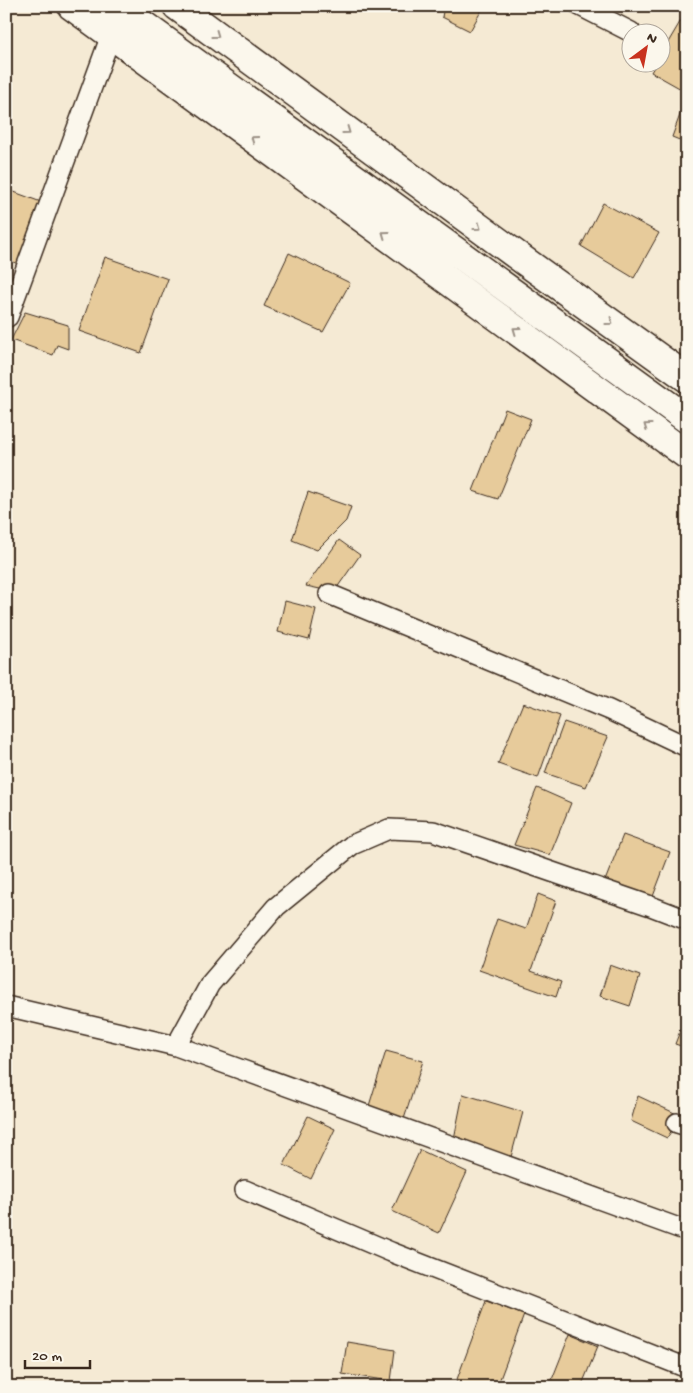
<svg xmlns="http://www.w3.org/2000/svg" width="693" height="1393" font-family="'Gochi Hand',sans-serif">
<rect width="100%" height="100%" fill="#f5ead4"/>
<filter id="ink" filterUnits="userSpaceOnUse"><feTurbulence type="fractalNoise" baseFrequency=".02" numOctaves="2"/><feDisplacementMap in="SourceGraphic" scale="10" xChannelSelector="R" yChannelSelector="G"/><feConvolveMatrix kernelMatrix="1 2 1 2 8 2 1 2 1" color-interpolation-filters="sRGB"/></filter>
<g filter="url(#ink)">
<path fill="#e7cb9b" stroke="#3b2a1e" d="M444,6h40l-14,25 -28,-14z
M591,6h25l-6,11z
M683,17l4,2v64l-4,7 -32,-18 6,-10h3v-6z
M685,101l2,1v41l-15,-6z
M6,189l35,13 -23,62 -12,-5z
M603,203l56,30 -25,45 -53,-32z
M289,253l61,30 -27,49 -59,-26z
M105,257l63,22 -27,74 -62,-22z
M25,312l43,13v24l-11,-4 -4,10 -42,-15z
M505,409l26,10 -33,80 -25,-8z
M308,492l43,15 -5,14 -29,29 -25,-10z
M339,540l21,15 -26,37 -28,-6z
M285,601l31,8 -7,31 -31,-8z
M523,703l37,13 -22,62 -40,-14z
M564,722l44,15 -22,50 -41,-14z
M537,788l34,15 -21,52 -36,-10z
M623,835l47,17 -18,47 -47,-18z
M538,894l18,7 -25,70 30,11 -5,15 -77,-27 18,-51 29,10z
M610,965l30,11 -10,30 -30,-10z
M687,1013v35l-12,-4z
M386,1051l37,10 -20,61 -35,-13z
M463,1094l60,18 -12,45 -57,-18z
M638,1096l43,20 -14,22 -36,-17z
M308,1116l27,13 -24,50 -27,-14z
M420,1150l47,22 -28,61 -47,-22z
M486,1301l38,14 -27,72h-27l-14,-5z
M570,1334l28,12 -17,41h-32z
M347,1342l48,8 -4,31 -49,-7z"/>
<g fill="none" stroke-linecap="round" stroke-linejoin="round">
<defs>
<path id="minor" d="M580,6l51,26
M8,317l103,-282
M329,594l280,116 78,37
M6,1006l170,40 511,185
M176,1046l34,-62 66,-77 76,-62 37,-16 44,2 215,74 39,15
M677,1123l10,3
M245,1190l146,62 296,116"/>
<path id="primary" d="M72,6l615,449
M117,6l570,413
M177,6l349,256 161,116"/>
</defs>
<use href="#minor" stroke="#3b2a1e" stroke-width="22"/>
<use href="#primary" stroke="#3b2a1e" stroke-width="31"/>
<use href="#minor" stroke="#fbf7ec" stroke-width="19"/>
<use href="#primary" stroke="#fbf7ec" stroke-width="28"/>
</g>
<defs><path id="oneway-chevron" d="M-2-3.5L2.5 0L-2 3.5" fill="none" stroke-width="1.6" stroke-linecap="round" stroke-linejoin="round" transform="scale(1.25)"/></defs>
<g stroke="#9b9085">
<use href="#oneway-chevron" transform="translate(216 35) rotate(36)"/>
<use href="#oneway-chevron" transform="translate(347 131) rotate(36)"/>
<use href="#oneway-chevron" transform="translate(254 139) rotate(-144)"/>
<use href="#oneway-chevron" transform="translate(478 227) rotate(36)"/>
<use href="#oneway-chevron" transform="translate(385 234) rotate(-144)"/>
<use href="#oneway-chevron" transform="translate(610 322) rotate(36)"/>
<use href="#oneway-chevron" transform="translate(516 330) rotate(-144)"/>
<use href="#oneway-chevron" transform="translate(647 426) rotate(-144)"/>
</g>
</g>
<rect width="693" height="1393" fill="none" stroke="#fbf7ec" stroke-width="25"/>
<rect x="12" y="12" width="668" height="1368" fill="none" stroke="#3b2a1e" stroke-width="2" filter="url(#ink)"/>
<g transform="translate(646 48) rotate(32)"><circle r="24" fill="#fbf7ec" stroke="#aea59a"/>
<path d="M0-4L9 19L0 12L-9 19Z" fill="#c8321e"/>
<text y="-8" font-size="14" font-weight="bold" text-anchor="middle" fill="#3b2a1e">N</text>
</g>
<path d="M25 1360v8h65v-8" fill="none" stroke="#3b2a1e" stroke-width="2.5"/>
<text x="32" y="1360" font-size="15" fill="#3b2a1e" stroke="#fbf7ec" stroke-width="4" paint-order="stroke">20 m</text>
</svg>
